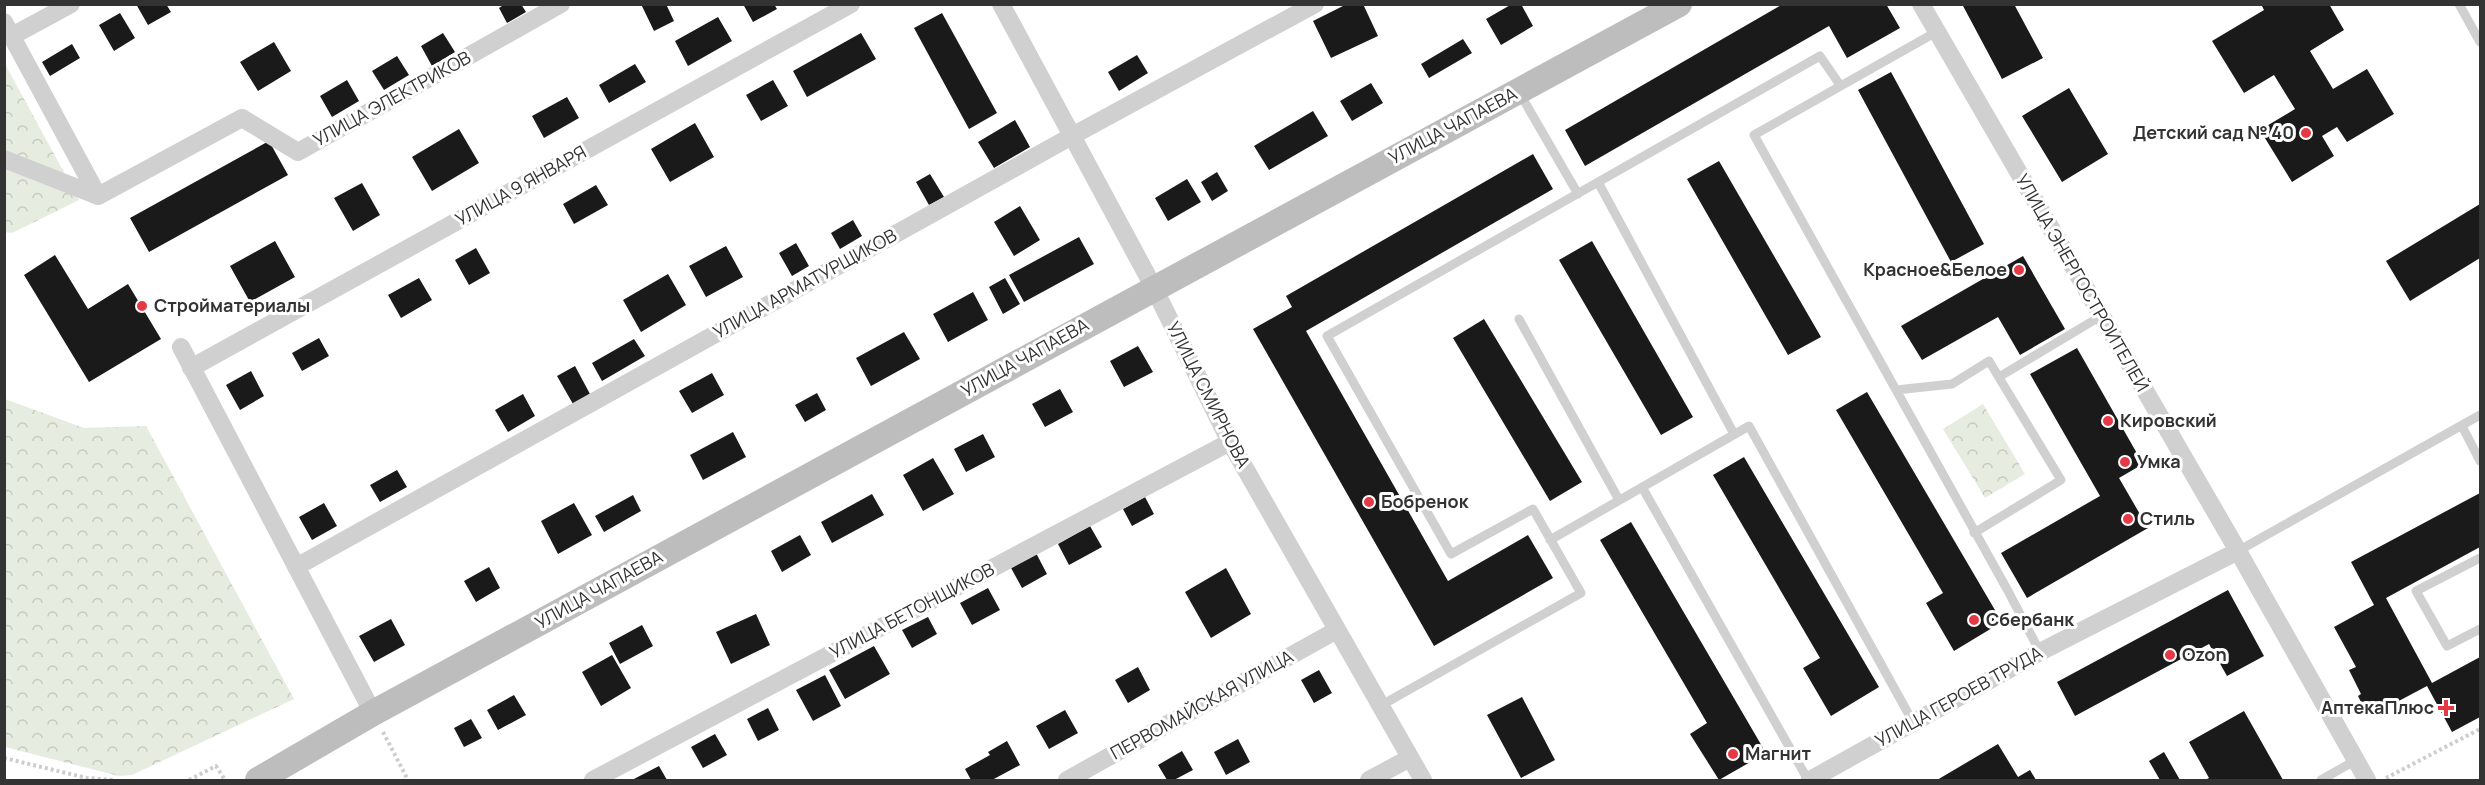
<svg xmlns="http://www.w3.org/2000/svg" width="2485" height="785" font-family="Manrope,sans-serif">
<defs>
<pattern id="forest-crowns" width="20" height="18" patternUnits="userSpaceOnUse" patternTransform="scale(1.5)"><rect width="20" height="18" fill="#e6ecdf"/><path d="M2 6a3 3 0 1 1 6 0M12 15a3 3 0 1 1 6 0" fill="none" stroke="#c6cbc0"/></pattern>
</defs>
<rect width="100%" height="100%" fill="#fff"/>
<path fill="url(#forest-crowns)" d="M4,62l75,138 -67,33 -8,-1z
M5,399l79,29 62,-2 148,273 -162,76 -13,1 -114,-29z
M1983,404l42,70 -40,24 -42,-69z"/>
<path fill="#1a1a1a" d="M136,4h30l5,8 -23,13z
M505,4h16l5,8 -19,11 -8,-15z
M641,4h25l8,17 -20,10z
M743,4h31l3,5 -24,13z
M1347,4h16l15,32 -47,22 -18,-37z
M1512,4h9l12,22 -32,19 -15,-26z
M1783,4h103l14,24 -53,30 -18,-32 -244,140 -20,-36z
M1962,4h52l29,54 -41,21z
M2261,4h68l15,26 -34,21 23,38 34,-20 27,45 -47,28 -10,-15 -15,9 12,20 -42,26 -32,-52 35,-21 -21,-34 -30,18 -32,-52 52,-31z
M120,13l15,25 -21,13 -15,-26z
M942,13l55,100 -28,16 -55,-101z
M718,17l14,24 -44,25 -13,-25z
M443,33l12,19 -23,14 -11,-20z
M861,33l15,26 -69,38 -14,-26z
M1463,39l9,14 -43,25 -8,-14z
M274,42l17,29 -33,20 -18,-29z
M72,44l8,14 -30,18 -8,-14z
M1137,55l11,18 -29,18 -11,-19z
M397,56l12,19 -25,15 -12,-19z
M635,64l11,18 -37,21 -10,-18z
M1891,72l93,172 -33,18 -93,-172z
M347,80l12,21 -27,16 -12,-21z
M773,80l15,26 -27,15 -15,-26z
M1371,83l12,20 -31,18 -12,-20z
M2069,88l39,66 -46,28 -40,-66z
M567,97l12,21 -35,20 -12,-22z
M1313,111l15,25 -59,34 -15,-24z
M1015,120l15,27 -36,21 -16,-26z
M695,123l19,34 -44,25 -19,-33z
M459,129l20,34 -47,28 -20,-34z
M269,141l19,34 -139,77 -19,-34z
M1533,154l20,35 -247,142 142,250 80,-46 25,43 -119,68 -181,-317 39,-22 -6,-11z
M1719,161l102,176 -33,18 -101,-176z
M1217,172l11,19 -16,10 -11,-19z
M930,174l14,23 -15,8 -13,-23z
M1187,179l14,23 -33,19 -13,-23z
M362,183l18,32 -27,16 -19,-33z
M596,185l12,20 -34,19 -11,-20z
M2480,204v54l-70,43 -24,-40z
M1020,206l20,34 -26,16 -20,-34z
M853,220l9,16 -22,13 -9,-16z
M1079,237l15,27 -70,38 -15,-27z
M275,241l20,36 -45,25 -20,-36z
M1592,241l101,176 -32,18 -102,-175z
M796,243l13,23 -17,10 -13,-23z
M726,246l17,31 -37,20 -17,-31z
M476,248l14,25 -21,12 -14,-25z
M55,255l33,54 40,-25 33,55 -72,43 -65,-107z
M2023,256l42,73 -45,26 -22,-38 -76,43 -21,-34z
M668,274l18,31 -45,27 -18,-32z
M419,278l13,22 -31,18 -13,-23z
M1005,278l15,26 -17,10 -14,-27z
M973,292l15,28 -40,22 -15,-28z
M1484,319l98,163 -32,19 -97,-163z
M904,332l16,27 -49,27 -15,-28z
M319,338l10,18 -27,15 -10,-18z
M634,339l11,17 -43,25 -10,-18z
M1138,346l15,26 -29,15 -14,-26z
M2077,348l66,116 -24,14 29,50 -121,70 -26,-45 99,-57 -70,-122z
M575,366l15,28 -17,10 -16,-28z
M251,371l13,25 -24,14 -14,-25z
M712,373l12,22 -32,18 -13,-22z
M1060,389l13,23 -28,15 -13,-23z
M1867,392l135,230 -48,29 -28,-48 17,-10 -107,-183z
M817,393l9,17 -21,12 -10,-17z
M523,394l12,22 -27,16 -13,-22z
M733,432l13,25 -43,23 -13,-25z
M983,434l12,23 -29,15 -12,-23z
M1744,457l135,230 -48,29 -28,-48 17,-10 -107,-183z
M933,458l21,36 -31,17 -20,-36z
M397,470l10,17 -27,15 -10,-17z
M2480,493v54l-94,51 46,85 48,-26v60l-28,15 -25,-46 -49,26 -3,-5 -9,5 -8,-16 3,-2 -12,-24 7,-3 -22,-40 40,-22 -23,-43z
M872,494l12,21 -52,28 -11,-21z
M633,495l8,16 -37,21 -9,-16z
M1145,497l9,17 -22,12 -9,-17z
M324,503l13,23 -25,14 -13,-23z
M574,503l18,32 -34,19 -17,-33z
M1631,522l135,231 -47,27 -29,-46 17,-11 -107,-183z
M1090,526l12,21 -33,18 -11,-21z
M800,535l11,20 -29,17 -11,-21z
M1036,553l11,21 -25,14 -12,-22z
M489,567l11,21 -24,14 -12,-21z
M1226,568l25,46 -40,24 -26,-46z
M988,588l12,22 -28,15 -12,-22z
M2228,590l36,66 -37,20 -18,-32 -134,72 -18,-34z
M756,614l14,31 -39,19 -15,-32z
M928,617l9,17 -25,14 -10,-18z
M391,619l14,26 -31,17 -15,-26z
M642,625l11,21 -33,18 -11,-21z
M874,646l16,28 -45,25 -16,-29z
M612,655l19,33 -30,18 -19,-34z
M1138,667l12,23 -22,13 -13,-23z
M1319,670l13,23 -18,10 -13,-23z
M825,675l16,31 -28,15 -17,-31z
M514,695l12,20 -28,15 -11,-20z
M1522,697l33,63 -34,18 -34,-63z
M768,708l11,22 -21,11 -11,-22z
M1065,710l13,23 -29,16 -13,-23z
M2244,711l39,69h-78l4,-2 -20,-36z
M471,719l11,19 -18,9 -10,-19z
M715,734l12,21 -24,13 -12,-21z
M1238,739l12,23 -24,13 -12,-23z
M1007,741l13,24 -28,15h-21l-6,-11 25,-14 -2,-3z
M1998,744l20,33 12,-7 6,10h-99z
M1182,751l11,19 -19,10h-7l-9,-15z
M2164,752l16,28h-20l-11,-19z
M659,766l8,14h-35z"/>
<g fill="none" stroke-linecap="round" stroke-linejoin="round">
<path stroke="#cdcdcd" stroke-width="4" stroke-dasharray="3 3" stroke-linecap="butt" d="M383,732l25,48
M4,758l83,20 26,2
M2386,778l94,-49
M189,780l27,-14 9,14"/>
<path stroke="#d0d0d0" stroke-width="9" d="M2459,4l21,38
M1938,31l-184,104 254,456 32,61
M1519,92l59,102
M1598,182l136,252
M1519,319l100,181
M1999,377l102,-61
M1896,390l56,-6 37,-23 72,119 -87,53
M2462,426l18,35
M1642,487l166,293
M1550,540l199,-114 164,296
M2238,551l242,-136
M2480,558l-64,33 31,55 33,-17
M1380,706l201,-113 -48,-84 -82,45 -124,-218 493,-280 20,29
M2321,780l35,-20"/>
<path stroke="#d0d0d0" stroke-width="18" d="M1001,4l153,284 76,154 193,338
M1921,4l317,547 129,229
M4,22l94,174
M12,36l59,-32
M4,159l94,37
M98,196l144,-78 56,34 263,-148
M181,347l192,366
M191,368l660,-364
M296,567l776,-431 243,-132
M593,780l637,-338
M1067,780l270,-150
M1369,780l41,-22
M1810,780l230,-128 198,-101"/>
<path stroke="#bdbdbd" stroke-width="26" d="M258,780l115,-67 1306,-709"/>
</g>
<g fill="#e63946" stroke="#fff" stroke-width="2">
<circle cx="2306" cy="133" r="6"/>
<circle cx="2019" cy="270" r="6"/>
<circle cx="142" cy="306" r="6"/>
<circle cx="2108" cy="421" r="6"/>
<circle cx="2125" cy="462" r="6"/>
<circle cx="1369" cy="502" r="6"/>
<circle cx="2128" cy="519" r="6"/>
<circle cx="1974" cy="620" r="6"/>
<circle cx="2170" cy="655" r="6"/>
<path d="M2443 699h6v6h6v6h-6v6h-6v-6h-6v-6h6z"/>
<circle cx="1733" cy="754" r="6"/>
</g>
<g text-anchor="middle" stroke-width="6" stroke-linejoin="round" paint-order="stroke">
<g font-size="18" fill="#333" stroke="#fff">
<text transform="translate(392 99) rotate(-29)" y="6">УЛИЦА ЭЛЕКТРИКОВ</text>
<text transform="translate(1453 126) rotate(-28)" y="6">УЛИЦА ЧАПАЕВА</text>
<text transform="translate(521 186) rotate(-29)" y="6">УЛИЦА 9 ЯНВАРЯ</text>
<text transform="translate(2082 283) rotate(60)" y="6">УЛИЦА ЭНЕРГОСТРОИТЕЛЕЙ</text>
<text transform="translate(805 284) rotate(-29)" y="6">УЛИЦА АРМАТУРЩИКОВ</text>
<text transform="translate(1025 358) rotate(-29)" y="6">УЛИЦА ЧАПАЕВА</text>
<text transform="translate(1208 395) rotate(63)" y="6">УЛИЦА СМИРНОВА</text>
<text transform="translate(599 590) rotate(-29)" y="6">УЛИЦА ЧАПАЕВА</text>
<text transform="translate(912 611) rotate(-28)" y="6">УЛИЦА БЕТОНЩИКОВ</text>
<text transform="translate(1959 697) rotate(-29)" y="6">УЛИЦА ГЕРОЕВ ТРУДА</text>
<text transform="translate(1202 705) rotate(-29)" y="6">ПЕРВОМАЙСКАЯ УЛИЦА</text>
</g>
<g font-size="18" font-weight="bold" fill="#333" stroke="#fff" text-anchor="start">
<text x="2294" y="139" text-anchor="end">Детский сад № 40</text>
<text x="2007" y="276" text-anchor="end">Красное&amp;Белое</text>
<text x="154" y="312">Стройматериалы</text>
<text x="2120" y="427">Кировский</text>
<text x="2137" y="468">Умка</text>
<text x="1381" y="508">Бобренок</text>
<text x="2140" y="525">Стиль</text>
<text x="1986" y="626">Сбербанк</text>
<text x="2182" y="661">Ozon</text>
<text x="2434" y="714" text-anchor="end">АптекаПлюс</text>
<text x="1745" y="760">Магнит</text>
</g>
</g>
<rect width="2485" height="785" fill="none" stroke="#333333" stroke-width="12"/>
</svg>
